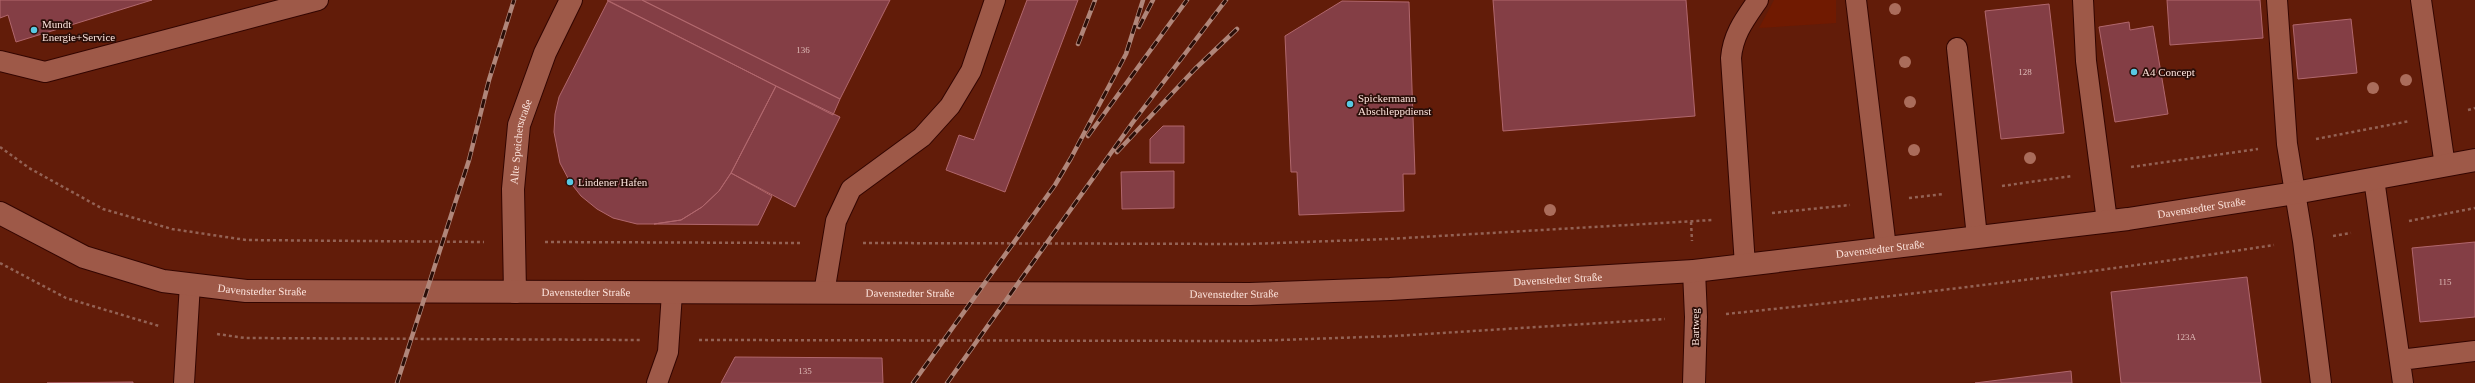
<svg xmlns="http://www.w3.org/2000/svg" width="2475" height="383" font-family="Georgia,serif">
<rect width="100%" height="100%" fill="#561807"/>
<path fill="#621c09" d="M0,0h2475v383h-2475z"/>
<path fill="#701a01" d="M1774,0h62v23l-77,5z"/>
<path fill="#843e45" stroke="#b1676d" d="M0,0h152l-136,42 -8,-27 -8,3z
M607,0h35l198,99 -7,16z
M642,0h248l-50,99z
M1027,0h51l-73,192 -59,-22 13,-35 15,5z
M1493,0h193l9,116 -192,15z
M2167,0h93l3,38 -93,7z
M608,1l168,85 -45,87 -12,18 -17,16 -21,13 -27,4h-17l-24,-6 -16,-9 -16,-13 -11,-14 -10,-19 -6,-31 1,-18 4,-17z
M1342,1l67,1 6,172h-12l1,37 -105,4 -2,-43h-6l-6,-136z
M2049,4l15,129 -63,6 -16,-128z
M2351,19l6,54 -59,6 -5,-54z
M2129,22l1,8 23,-4 15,88 -53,8 -16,-95z
M776,86l64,31 -45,90 -64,-34z
M1163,126h21v37h-34v-24z
M1174,171v37l-52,1 -1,-37z
M731,173l41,23 -14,29 -104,-1 27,-4 21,-13 17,-16z
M2475,242v75l-55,5 -8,-74z
M2247,277l14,106h-140l-10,-91z
M735,357l147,1 1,25h-162z
M2071,371l1,12h-97z
M133,382v1h-86z"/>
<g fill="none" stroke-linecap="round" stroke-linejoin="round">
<defs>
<path id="service" d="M1856,0l30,248
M2083,0l3,61 21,160
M2277,0l10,144 16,97 18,142
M2421,0l24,166
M1957,48l20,189
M0,61l45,11 273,-72
M2374,179l29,204
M1745,265l-14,-207c2,-24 14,-39 27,-58
M824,293l12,-72 15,-32 71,-52 28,-31 21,-35 24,-71
M2400,360l75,-9
M184,383l6,-99
M657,383l11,-31 4,-59"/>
<g id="minor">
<path d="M1694,271l2,46 -2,66"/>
<path id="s1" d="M515,292l-2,-103 6,-64 26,-72 26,-53"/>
</g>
<g id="tertiary">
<path id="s2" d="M0,213l84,44 79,24 83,10 1004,3 140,-5 304,-18 51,-6 383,-46 167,-26 180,-33"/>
</g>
</defs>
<use href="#service" stroke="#320500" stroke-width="22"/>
<use href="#minor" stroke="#320500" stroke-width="24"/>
<use href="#tertiary" stroke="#320500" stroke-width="24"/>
<path stroke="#936255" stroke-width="2.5" stroke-dasharray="3 3" stroke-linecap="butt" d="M2468,110l7,-2
M2316,139l94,-18
M0,147l29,21 74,41 69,20 74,11 238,2
M2131,167l127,-18
M2002,186l70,-10
M1909,198l35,-4
M1772,213l78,-8
M2409,221l66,-13
M1691,222l1,19
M2333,236l18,-3
M545,242l257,1
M863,243l385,1 140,-5 325,-19
M0,263l66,35 93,28
M1726,314c183,-19 366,-41 548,-69
M217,334l28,4 395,2
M699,340l552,1 143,-5 271,-17"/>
<use href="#service" stroke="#9e5948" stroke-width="20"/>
<use href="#minor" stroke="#9e5948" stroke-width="22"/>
<use href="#tertiary" stroke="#9e5948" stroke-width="22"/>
<defs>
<path id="rail" d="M1139,27l14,-27
M1078,44l17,-44
M1088,136l99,-136
M1117,152l78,-83 42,-40
M397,383l72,-223 20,-80 25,-80
M913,383l142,-198 16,-27 55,-104 17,-54
M947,383l186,-261 93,-122"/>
</defs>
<use href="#rail" stroke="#b0867a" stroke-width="4.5"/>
<use href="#rail" stroke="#2a0e08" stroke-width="3" stroke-dasharray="9" stroke-linecap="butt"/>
</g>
<g fill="#aa6c5b">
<circle cx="1895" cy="9" r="6"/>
<circle cx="1905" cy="62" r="6"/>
<circle cx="2406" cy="80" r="6"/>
<circle cx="2373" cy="88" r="6"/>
<circle cx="1910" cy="102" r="6"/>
<circle cx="1914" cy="150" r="6"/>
<circle cx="2030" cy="158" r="6"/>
<circle cx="1550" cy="210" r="6"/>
</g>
<g fill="#58c9e3" stroke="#2a0e08" stroke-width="1.5">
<circle cx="34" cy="30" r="4"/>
<circle cx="2134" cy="72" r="4"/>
<circle cx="1350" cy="104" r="4"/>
<circle cx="570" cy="182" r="4"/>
</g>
<g text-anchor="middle" stroke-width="3.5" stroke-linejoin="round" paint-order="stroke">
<g font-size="9" fill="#debab6">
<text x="803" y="53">136</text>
<text x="2025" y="75">128</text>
<text x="2445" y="285">115</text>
<text x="2186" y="340">123A</text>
<text x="805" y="374">135</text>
</g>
<g font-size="11" fill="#fce3dc" stroke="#2a0e08" text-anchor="start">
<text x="42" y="28">Mundt<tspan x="42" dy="13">Energie+Service</tspan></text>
<text x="2142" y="76">A4 Concept</text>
<text x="1358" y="102">Spickermann<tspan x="1358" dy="13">Abschleppdienst</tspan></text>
<text x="578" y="186">Lindener Hafen</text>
</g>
<g font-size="11" fill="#fce3dc" stroke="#2a0e08">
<text dy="4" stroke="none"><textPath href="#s1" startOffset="151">Alte Speicherstraße</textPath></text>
<text dy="4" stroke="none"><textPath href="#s2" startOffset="2221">Davenstedter Straße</textPath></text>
<text dy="4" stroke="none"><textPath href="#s2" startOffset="1897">Davenstedter Straße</textPath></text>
<text dy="4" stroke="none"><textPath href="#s2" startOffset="1573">Davenstedter Straße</textPath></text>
<text dy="4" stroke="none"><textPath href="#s2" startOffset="277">Davenstedter Straße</textPath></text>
<text dy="4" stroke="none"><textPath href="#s2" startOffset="601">Davenstedter Straße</textPath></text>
<text dy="4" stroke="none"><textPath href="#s2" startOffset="925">Davenstedter Straße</textPath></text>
<text dy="4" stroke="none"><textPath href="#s2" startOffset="1249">Davenstedter Straße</textPath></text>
<text transform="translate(1695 327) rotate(-90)" y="4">Bartweg</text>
</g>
</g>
</svg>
